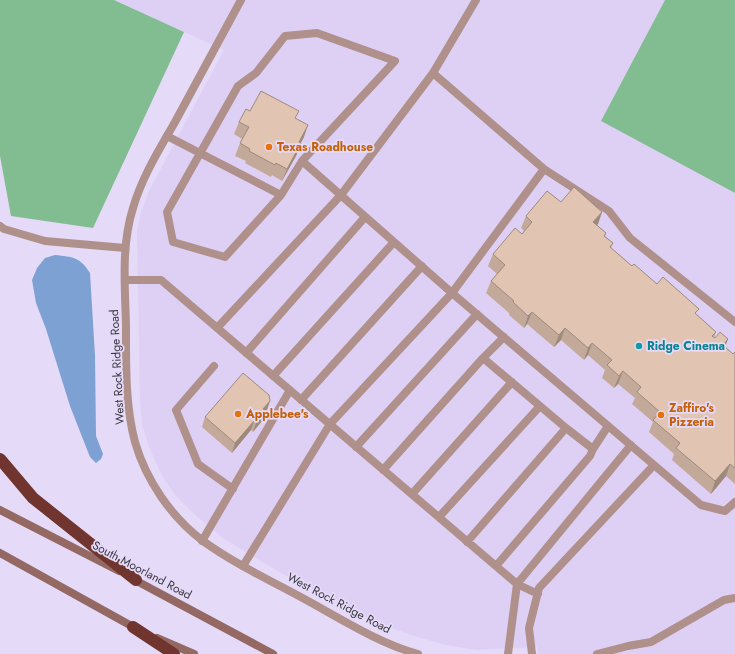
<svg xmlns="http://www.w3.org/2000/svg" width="735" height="654" font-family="Jost,sans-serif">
<rect width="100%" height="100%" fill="#e5daf7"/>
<path fill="#ded0f5" d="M114,0h551l-64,121 134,72v461h-196l-2,-7 -59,3 -32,-5 -32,-9 -36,-13 -97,-50 -57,-34 -30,-25 -18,-18 -14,-20 -13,-29 -7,-23 -2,-24 -3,-170 5,-20 7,-19 75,-141z"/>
<path fill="#82bc91" d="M0,0h114l70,32 -91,196 -82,-12 -11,-60z
M665,0h70v193l-134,-72z"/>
<path fill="#7ea1d4" d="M55,255c18,2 25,2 35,18l5,83 1,80 7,18 -2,5 -5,4 -6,-6 -20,-51 -24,-77 -10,-26 -4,-23 5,-12 8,-10z"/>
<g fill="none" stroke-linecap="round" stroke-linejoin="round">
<path stroke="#af908b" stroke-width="8" d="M317,33l78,28 -93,100 -21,34 -56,62 -52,-15 -6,-30 71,-126 18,-13 29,-37z
M433,73l111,96 65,42 21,27 105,84
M167,136l114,59
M302,161l150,132 249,212 24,6 10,-9
M0,226l4,3 41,12 80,7
M125,280h36l356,304 21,10
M217,328l124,-133 92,-122 43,-73
M504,337l-21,21 83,70 27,21 15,-23
M246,353l119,-136
M214,366l-38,44 22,54 35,25
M273,376l121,-134
M301,400l121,-134
M356,447l121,-133
M383,470l100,-112
M412,494l100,-112
M439,517l101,-111
M202,541l88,-151
M467,542l99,-114
M243,566l87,-142 122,-131 92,-124
M496,566l94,-110 3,-7
M508,654l9,-70 114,-139
M532,654l-3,-26 10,-40 115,-123
M597,654l31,-8 23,-4 73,-42 11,-2"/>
<path stroke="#af908b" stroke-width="8" d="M241,0c-22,41 -44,81 -66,122 -16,28 -33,55 -42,86 -12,38 -8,78 -7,117 0,38 -1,80 9,117 11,38 36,75 68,99 29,21 62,37 94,54 38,20 80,48 121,59"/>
<path stroke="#956963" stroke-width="8" d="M0,510l119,61
M0,553l137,76
M133,579l140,75
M157,638l37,16"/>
<path stroke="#70352e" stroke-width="12" d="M0,459l33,39 103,82
M133,627l41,27"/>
</g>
<path fill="#c2a999" d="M250,111l46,7 8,19 -3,6 -5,13 -14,25 -10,-6 -1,2 -26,-14 1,-2 -11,-5 5,-13 2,-4 -8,-5 5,-12z
M561,202l41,10 -4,12 -1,1 9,8 -1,3 8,7 -2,5 21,18 25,18 40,31 19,17 -2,6h1l13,1 -3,8 8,7 2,-2v132l-9,-8 -15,18 -39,-34 2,-6 -25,-22 4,-10 -21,-18 3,-6 -17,-14 -4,4 -12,-10 3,-8 -17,-15 -4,5 -23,-20 -7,7 -27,-23 -3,4 -15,-13v-2l-23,-20 5,-12 6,-7 -9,-8 5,-12 29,-20 2,-3 -3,-3 5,-12z
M270,401l-8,20 -9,11 -2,-2 -19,23 -30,-26 3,-10z"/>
<path fill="#9e8a7d" d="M308,125l-4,12 -10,18 5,-13z
M301,143l-5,13 -14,25 5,-12z
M602,212l-4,12 -10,11 5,-13z
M532,312l-5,12 -3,4 4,-12z
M565,328l-4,12 -7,7 5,-12z
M728,339l-5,12v-6z
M592,343l-4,12 -4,5 4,-12z
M623,371l-5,13 -4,4 5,-12z
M270,401l-3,9 -7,8 3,-9z
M266,411l-4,10 -9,11 3,-9z
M254,421l-3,9 -19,23 3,-10z
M730,464l-4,12 -15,18 4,-13z"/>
<path fill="#e1c5b2" stroke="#9e8a7d" d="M261,91l38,20 -4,7 13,7 -9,17 2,1 -14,26 -11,-6 -1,2 -26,-14 1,-2 -10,-6 9,-16 -10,-5 7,-13 4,2z
M574,187l28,25 -9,10 13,11 -2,3 9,7 -3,4 22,19 2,-2 23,20 6,-7 36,32 -4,4 21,19 -4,4 3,2 5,-6 8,7 -5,6 10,9 2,-2v116l-5,-4 -15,17 -39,-33 4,-5 -27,-23 7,-8 -23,-20 4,-5 -18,-16 -4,5 -12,-11 5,-5 -20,-17 -4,5 -23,-20 -6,7 -27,-23 -4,4 -15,-14 1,-1 -23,-20 14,-16 -12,-11 22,-26 7,6 10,-12 -6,-6 21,-25 14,11z
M243,373l26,22 1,6 -7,8 3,2 -10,12 -2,-2 -19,22 -30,-26z"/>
<g fill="#e8710a" stroke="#e5daf7" stroke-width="1.5">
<circle cx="269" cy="147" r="4"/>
<circle cx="238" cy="414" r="4"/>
<circle cx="661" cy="415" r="4"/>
</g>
<circle fill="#0f9aa8" stroke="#e5daf7" stroke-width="1.5" cx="639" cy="346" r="4"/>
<g text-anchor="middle" stroke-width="3.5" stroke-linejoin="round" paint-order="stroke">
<g font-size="12" font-weight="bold" fill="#c56008" stroke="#e5daf7" text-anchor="start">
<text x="277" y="151">Texas Roadhouse</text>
<text x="669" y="412">Zaffiro's<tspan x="669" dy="14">Pizzeria</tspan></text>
<text x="246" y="418">Applebee's</text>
</g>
<g font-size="12" font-weight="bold" fill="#0d838f" stroke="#e5daf7" text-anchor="start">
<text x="647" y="350">Ridge Cinema</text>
</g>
<g font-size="12" fill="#3b3742" stroke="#e5daf7">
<text transform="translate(117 367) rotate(-93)" y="4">West Rock Ridge Road</text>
<text transform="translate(142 570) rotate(28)" y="4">South Moorland Road</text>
<text transform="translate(339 603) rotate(28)" y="4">West Rock Ridge Road</text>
</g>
</g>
</svg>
